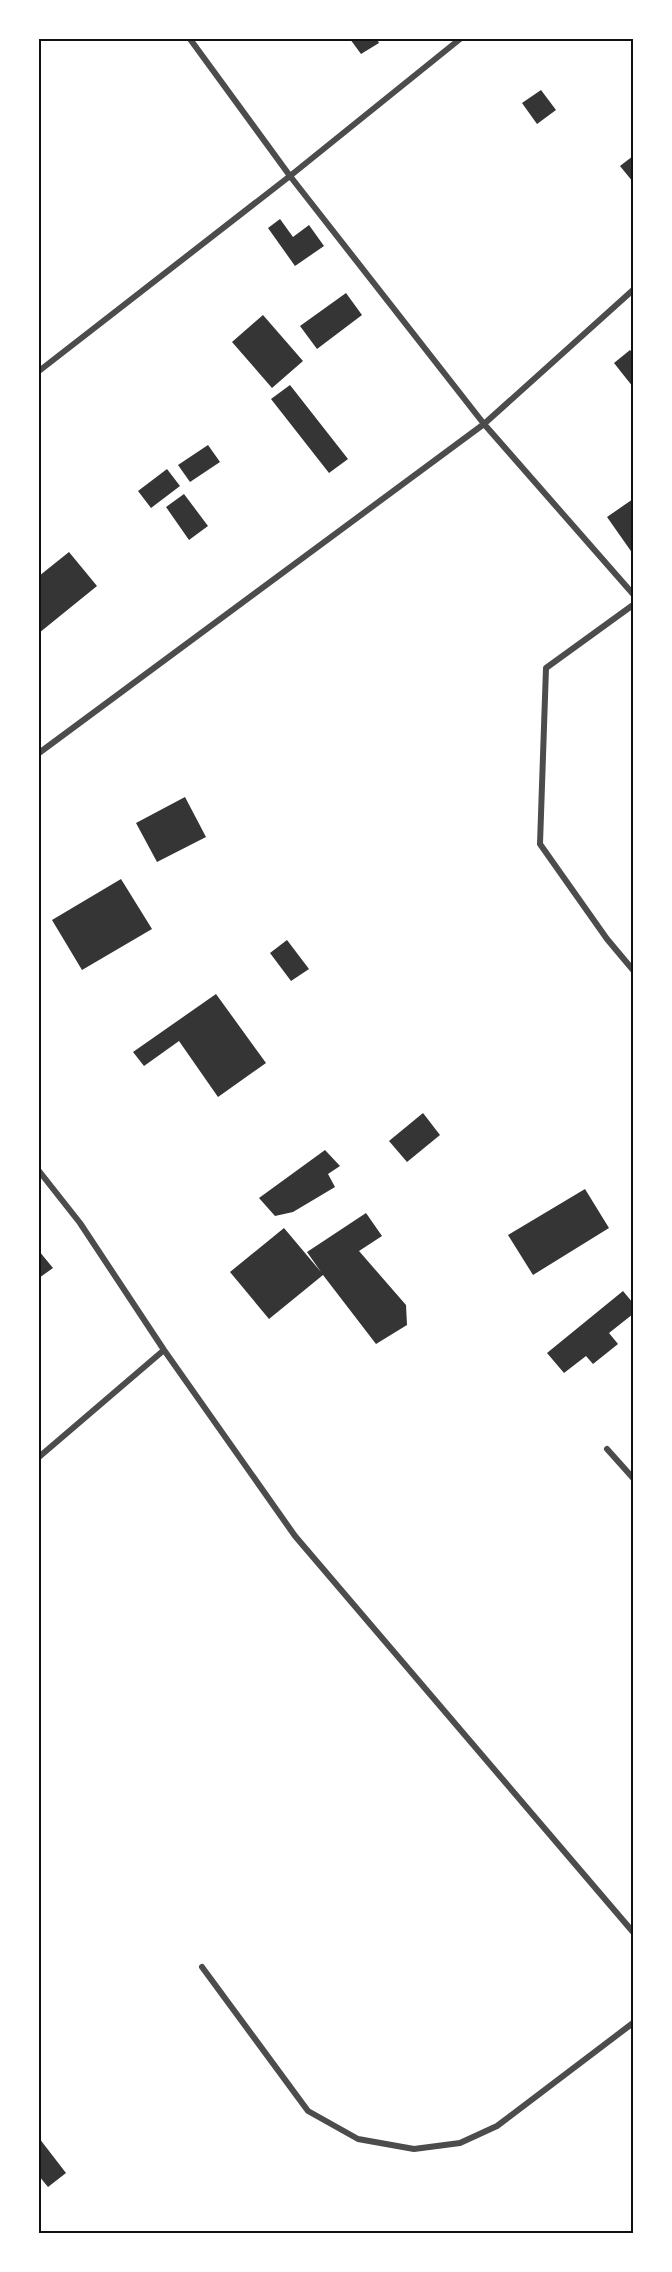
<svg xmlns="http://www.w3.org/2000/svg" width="672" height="2272" font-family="Quicksand,sans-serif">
<rect width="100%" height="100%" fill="#fff"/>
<path fill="#353535" d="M350,39h27l2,4 -18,11z
M541,90l15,20 -19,14 -15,-21z
M633,156v26l-13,-16z
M280,219l13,18 16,-12 15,21 -29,20 -27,-38z
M346,293l16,22 -45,34 -17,-23z
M263,315l40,46 -31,27 -40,-46z
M630,350l3,3v34l-19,-24z
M290,385l58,74 -19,14 -58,-74z
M208,445l12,17 -30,20 -12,-17z
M167,469l13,17 -29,22 -13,-17z
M184,494l24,32 -19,14 -23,-33z
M633,499v55l-26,-37z
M69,552l28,34 -58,47v-57z
M185,797l21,40 -49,25 -21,-39z
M121,879l31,50 -70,41 -30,-50z
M287,940l22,29 -18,12 -21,-28z
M216,994l50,69 -48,34 -39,-56 -35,25 -11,-14z
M423,1113l17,22 -33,27 -18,-21z
M325,1150l15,16 -12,8 7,13 -42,25 -18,4 -16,-18z
M585,1189l24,39 -76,47 -25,-40z
M366,1213l16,23 -23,15 47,54 1,20 -31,19 -53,-69 -54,44 -39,-47 54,-44 37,44 -14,-20z
M39,1251l14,17 -14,10z
M623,1291l10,12v11l-24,19 9,11 -25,20 -7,-8 -22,17 -17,-20z
M39,2138l27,35 -18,14 -9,-11z"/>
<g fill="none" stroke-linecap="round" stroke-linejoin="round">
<path stroke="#4c4c4c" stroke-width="6" d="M190,39l100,137 194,248 149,170
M39,371l251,-195 170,-137
M633,605l-87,63 -6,176 67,95 26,31
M39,753l445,-329 149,-134
M39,1171l41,52 84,127 131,186 338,396
M607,1449l26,29
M39,1457l125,-107
M202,1967l106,144 50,28 56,10 46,-6 37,-17 136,-103"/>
</g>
<rect width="672" height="2272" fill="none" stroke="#ffffff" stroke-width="81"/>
<rect x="40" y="40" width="592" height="2192" fill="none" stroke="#111" stroke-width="2"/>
</svg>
